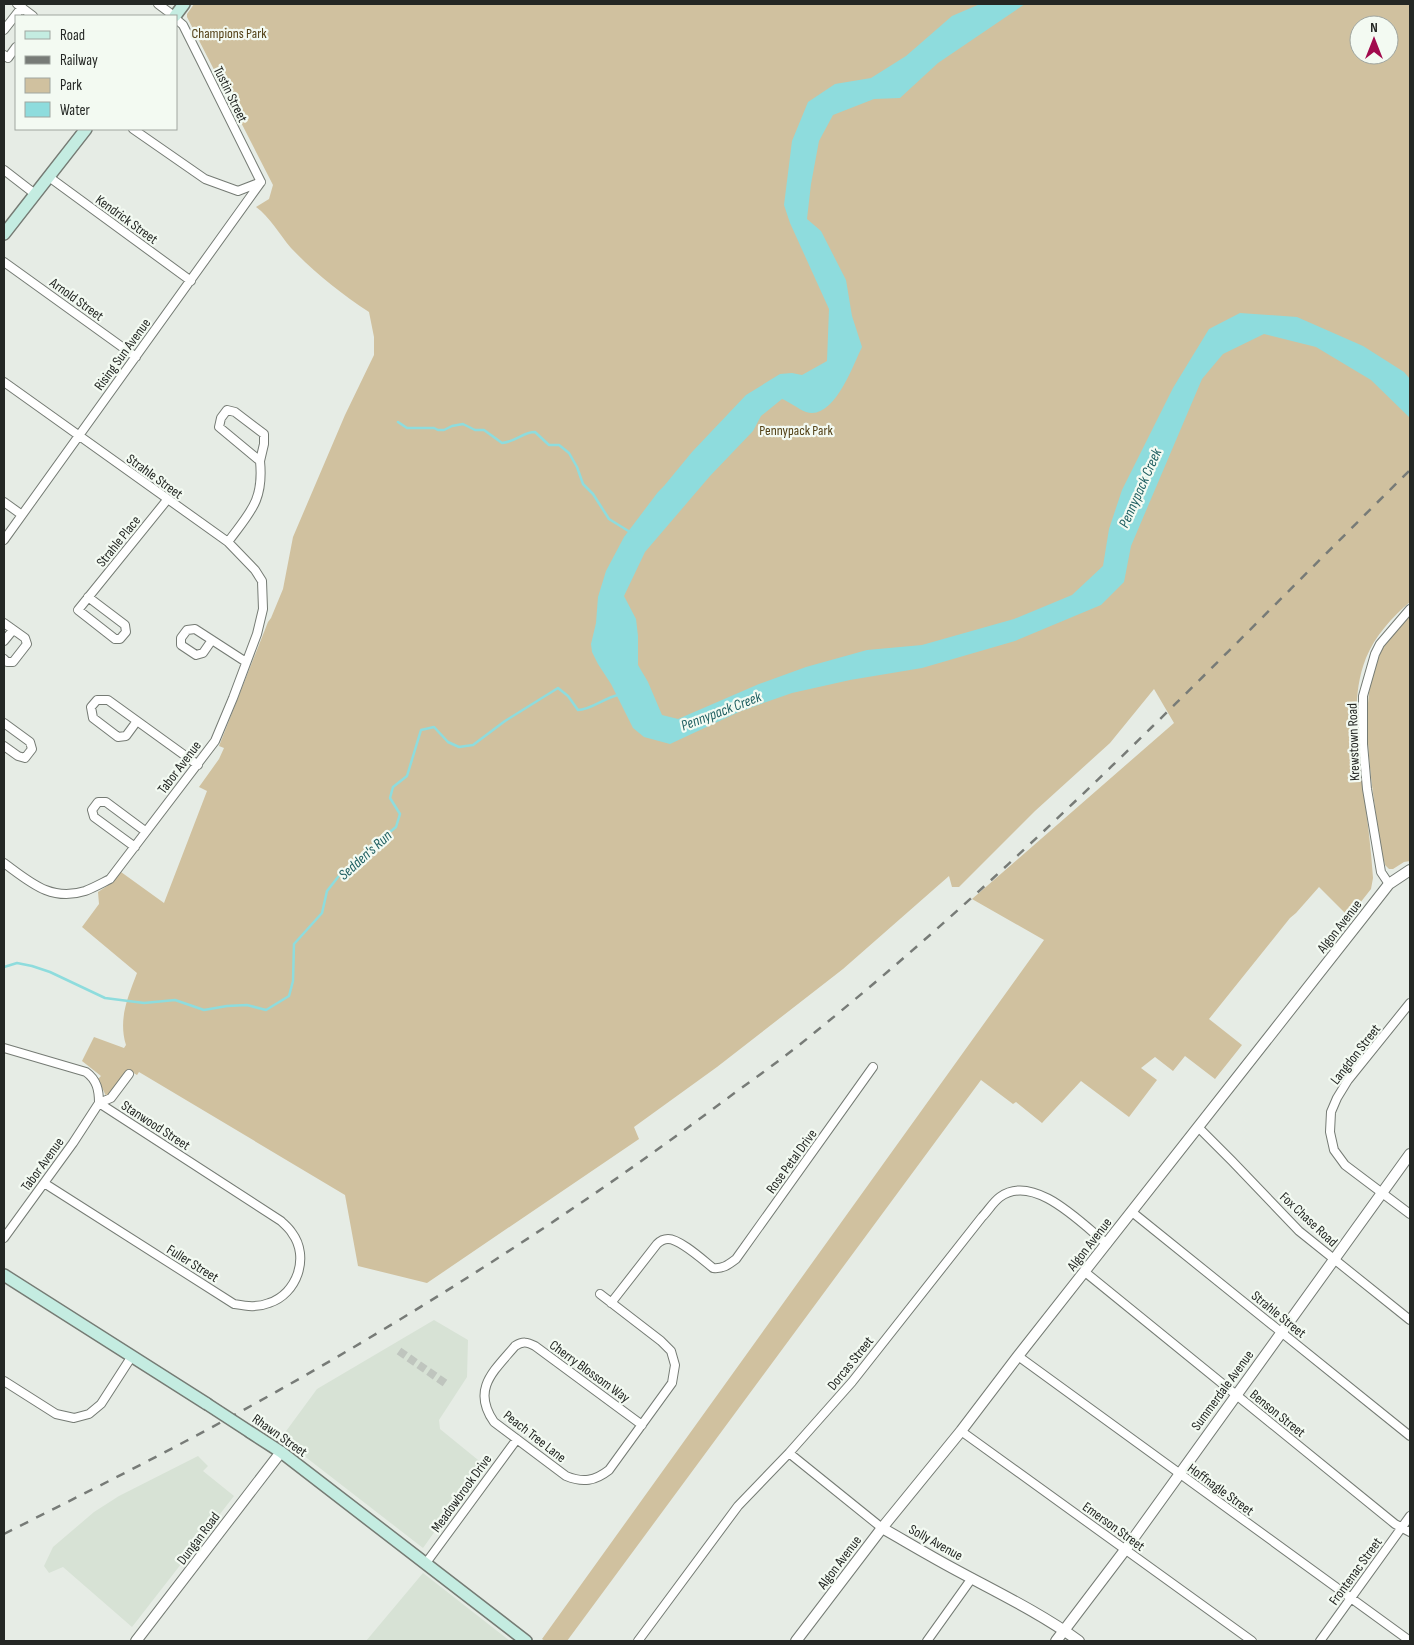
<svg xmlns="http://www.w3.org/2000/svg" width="1414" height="1645" font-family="'Sofia Sans Condensed',sans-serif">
<rect width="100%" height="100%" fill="#e6ece5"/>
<path fill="#d7e2d5" d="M434,1320l34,20 -1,37 -28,43 1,9 43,35 -60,84 -142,-110 36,-49z
M198,1456l10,10 -5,5 31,25 -102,131 -69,-60 -14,6 -5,-7 9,-19 41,-35 25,-16z
M423,1573l87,68h-144z"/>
<path fill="#d0c19f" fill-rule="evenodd" d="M194,4h1216v598c-18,15 -35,34 -44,56 -16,40 -8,87 -3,129 4,30 8,60 10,91l-2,11 -22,28 -30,-30 -23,26 -6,5 -81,101 33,26 -27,34 -30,-23 -12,15 -18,-14 -14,11 16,12 -28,37 -48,-36 -39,42 -26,-21 -3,2 -32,-24 -414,561h-22l-3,-2 502,-699 -72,-41 202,-176 -20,-34 -44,54 -75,68 -76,76h-7l-3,-11 -106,93 -126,98 -83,60 5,12 -212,144 -69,-17 -13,-71 -206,-123 -2,3 -9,-5 -19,26h-3l-8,-17 3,-3 -19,-15 12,-24 30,11 2,-3c-8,-26 2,-48 11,-72l-55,-46 17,-23 -1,-12 12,-8 11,-12 43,31 43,-112 -8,-4 20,-28 5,-11 -5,-2 49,-124 3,-4 12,-29 10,-52 52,-122 29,-60v-18l-5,-25c-29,-19 -54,-39 -78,-64 -12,-14 -21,-31 -35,-41l13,-8 4,-14 -86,-168v-3zM1359,25h30v30h-30z
M1410,615v246l-6,1 -11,7h-4l-4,-4 -4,-16c-7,-52 -25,-143 -3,-191 7,-17 20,-30 32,-43z"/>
<path fill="#8edcdd" d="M980,4h45l-87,59 -38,35 -26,1 -41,16 -14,26 -8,43 -4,35 14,12 25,49 6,36 10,31c-9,18 -28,74 -56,65 -8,-3 -16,-10 -24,-13l-21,17 -8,15 -43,45 -65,76 -21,44 12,23 2,17v29l10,17 14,33 16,4 81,-35 47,-17 61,-17 55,-5 92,-26 58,-24 31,-29 6,-37 13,-39 51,-102 36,-59 31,-16 57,4 66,29 41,26 6,7v39l-39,-38 -55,-33 -52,-13 -41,20 -21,25 -71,167 -7,36 -23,23 -86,36 -93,27 -72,12 -58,13 -51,18 -71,33 -26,-7 -11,-9 -22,-44 -13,-20 -6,-12 -1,-8 5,-21 2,-26 8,-26 18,-34 34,-45 6,-6 28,-34 54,-57 34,-21 12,-1 10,2 25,-14 2,-52 -39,-86 -6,-18 8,-64 16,-39 27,-18 36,-6 35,-22 46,-40z"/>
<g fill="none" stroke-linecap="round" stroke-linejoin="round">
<path stroke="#8edcdd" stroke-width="2.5" d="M398,422l9,6h27l4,2h6l8,-4 11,-2 12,6h9l18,13c13,-1 21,-11 33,-11l14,13h10l10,8 8,14 6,17 10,10 16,25 21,13
M4,967l13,-4 15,3 18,6 55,26 39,5 31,-3 29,10 23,-4 20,-1 19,5 23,-14 4,-15 1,-37 28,-31 5,-22 15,-19 18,-12 20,-20 16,-13 4,-13 -10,-16 3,-11 14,-11 14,-46 13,-3 14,15 11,5 14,-2 32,-24 53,-33 10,8 10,14c13,0 26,-12 40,-15"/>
<path stroke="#bfc5be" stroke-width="8" stroke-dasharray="8 4" stroke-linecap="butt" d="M399,1351l46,32"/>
<defs>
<path id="minor" d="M17,4l16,12
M158,4l16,12
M176,19l7,6 18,36 60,121
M4,30l18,-23
M4,55l4,3 8,-11
M133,129l72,50 33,12 23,-9
M4,170l31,24
M49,177l142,104
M4,262l132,95
M4,382l224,160 27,28 7,11 1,28 -6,25 -24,64 -18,43 -105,138c-8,4 -17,9 -25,12 -34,11 -55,-9 -81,-28
M4,502l18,13
M4,540l257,-358
M228,542c22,-30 36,-41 32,-81l-41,-34 2,-9 6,-8 8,2 29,22v10l-4,17
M88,597l37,28 1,7 -6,7h-5l-37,-29 89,-110
M4,623l21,15 2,6 -14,18h-6l-3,-3
M212,640l-9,13 -7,2 -15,-10v-7l6,-8 8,-1 51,33
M4,641l9,-11
M137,721l-11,15 -8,1 -25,-19 -2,-11 6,-7h11l90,65
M4,723l26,19 2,7 -7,9 -7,-2 -14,-10
M135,847l-41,-30 -2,-7 6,-8h8l39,29
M1389,884l-8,-12 -14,-83 -4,-45v-48l12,-42 5,-10 30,-35
M1410,1003l-62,77 -11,18 -6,14 -1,20 4,18 11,15 65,49
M4,1048l82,24c11,8 13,18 13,31
M99,1103l12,-5 18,-24
M1199,1128l33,33 67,70 111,89
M44,1183l190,121c12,2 23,4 35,-1 28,-9 41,-46 23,-70 -3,-5 -7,-8 -11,-12l-182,-118
M1132,1212l278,224
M4,1238l69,-95 26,-40
M1085,1272l310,252 15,8
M600,1294l61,47 10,10 4,14 -3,18 -63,87c-14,11 -26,13 -43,6l-72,-54c-23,-33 0,-51 21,-76 8,-5 12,-4 20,0l107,79
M611,1303l46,-59c3,-3 6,-5 11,-5 12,0 35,21 45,29 10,1 15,-3 23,-9l137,-192
M1018,1356l392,285
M4,1381l52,33 18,4 15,-4 12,-10 31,-48
M961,1431l291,210
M789,1453l93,75
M426,1563l91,-124
M638,1641l100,-135 51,-53 63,-71 130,-165c6,-6 11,-15 18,-20 34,-25 83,28 107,47
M927,1641l45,-63
M1320,1641l90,-125"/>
<path id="tertiary" d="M882,1528c16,9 31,18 47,27 50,29 103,52 150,86
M136,1641l145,-189
M796,1641l86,-113 79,-97 57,-75 346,-440 25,-32 21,-14
M1056,1641l69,-91 285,-396"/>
<path id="secondary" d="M175,16l9,-12
M4,234l82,-105
M4,1275l203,129
M250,1432l31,20 245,189"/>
</defs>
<use href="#minor" stroke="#757b74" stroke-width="10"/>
<use href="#tertiary" stroke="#757b74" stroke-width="12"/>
<use href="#secondary" stroke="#757b74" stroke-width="14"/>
<use href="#minor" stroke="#fff" stroke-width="8"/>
<use href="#tertiary" stroke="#fff" stroke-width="10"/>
<use href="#secondary" stroke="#c4ece1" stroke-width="11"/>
<path stroke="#777b77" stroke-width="2.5" stroke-dasharray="9 9" stroke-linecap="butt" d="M4,1534c61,-31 122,-61 182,-93 187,-99 366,-212 535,-338 31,-23 63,-45 93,-70 213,-172 402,-371 596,-563"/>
<defs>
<path id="secondary-bridge" d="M207,1404l43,28"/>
</defs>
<use href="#secondary-bridge" stroke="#757b74" stroke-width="14" stroke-linecap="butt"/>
<use href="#secondary-bridge" stroke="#c4ece1" stroke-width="11"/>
</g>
<g text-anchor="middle" stroke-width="4.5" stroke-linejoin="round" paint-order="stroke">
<g font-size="14" fill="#513f14" stroke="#f3faf2">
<text x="229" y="38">Champions Park</text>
<text x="796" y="435">Pennypack Park</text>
</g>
<g font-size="14" fill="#242724" stroke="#f3faf2">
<text transform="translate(231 94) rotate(64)" y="5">Tustin Street</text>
<text transform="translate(127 219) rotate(36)" y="5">Kendrick Street</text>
<text transform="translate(77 299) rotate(36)" y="5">Arnold Street</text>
<text transform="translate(122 354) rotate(-54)" y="5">Rising Sun Avenue</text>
<text transform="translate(155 476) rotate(36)" y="5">Strahle Street</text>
<text transform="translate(118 541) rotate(-51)" y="5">Strahle Place</text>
<text transform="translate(1353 742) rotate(-92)" y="5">Krewstown Road</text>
<text transform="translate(179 767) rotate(-53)" y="5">Tabor Avenue</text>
<text transform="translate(1339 926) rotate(-52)" y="5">Algon Avenue</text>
<text transform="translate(1355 1054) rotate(-52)" y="5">Langdon Street</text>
<text transform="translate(156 1125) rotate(33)" y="5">Stanwood Street</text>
<text transform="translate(791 1161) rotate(-54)" y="5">Rose Petal Drive</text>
<text transform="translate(42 1164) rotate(-54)" y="5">Tabor Avenue</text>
<text transform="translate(1309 1219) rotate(43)" y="5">Fox Chase Road</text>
<text transform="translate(1089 1244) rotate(-52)" y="5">Algon Avenue</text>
<text transform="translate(193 1263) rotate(32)" y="5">Fuller Street</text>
<text transform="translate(1279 1314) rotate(39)" y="5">Strahle Street</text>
<text transform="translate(850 1363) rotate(-51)" y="5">Dorcas Street</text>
<text transform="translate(590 1371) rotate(36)" y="5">Cherry Blossom Way</text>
<text transform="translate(1222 1390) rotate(-54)" y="5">Summerdale Avenue</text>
<text transform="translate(1278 1413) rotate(39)" y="5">Benson Street</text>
<text transform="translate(280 1435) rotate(35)" y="5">Rhawn Street</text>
<text transform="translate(535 1436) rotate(38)" y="5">Peach Tree Lane</text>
<text transform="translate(1221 1489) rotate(36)" y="5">Hoffnagle Street</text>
<text transform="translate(461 1493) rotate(-54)" y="5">Meadowbrook Drive</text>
<text transform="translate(1114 1526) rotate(36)" y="5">Emerson Street</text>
<text transform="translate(198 1538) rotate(-53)" y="5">Dungan Road</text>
<text transform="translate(936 1542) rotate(29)" y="5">Solly Avenue</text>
<text transform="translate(839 1562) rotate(-53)" y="5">Algon Avenue</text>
<text transform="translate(1355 1571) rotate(-54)" y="5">Frontenac Street</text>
</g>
<g font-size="15" font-style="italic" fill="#1f5f61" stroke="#f3faf2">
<text transform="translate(1140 488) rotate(-66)" y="5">Pennypack Creek</text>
<text transform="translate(721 711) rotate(-21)" y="5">Pennypack Creek</text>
<text transform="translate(365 855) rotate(-42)" y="5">Sedden's Run</text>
</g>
</g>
<rect width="1414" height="1645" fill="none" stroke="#242724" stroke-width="10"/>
<rect x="15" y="15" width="162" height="115" fill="#f3faf2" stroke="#a0a6a0"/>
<rect x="25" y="31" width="25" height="8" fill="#c4ece1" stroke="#a0a6a0"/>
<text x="60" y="40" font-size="15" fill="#242724">Road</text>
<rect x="25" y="56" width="25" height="8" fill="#777b77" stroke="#a0a6a0"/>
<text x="60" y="65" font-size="15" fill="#242724">Railway</text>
<rect x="25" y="78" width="25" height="15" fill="#d0c19f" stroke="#a0a6a0"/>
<text x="60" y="90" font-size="15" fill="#242724">Park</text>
<rect x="25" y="102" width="25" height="15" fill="#8edcdd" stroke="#a0a6a0"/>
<text x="60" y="115" font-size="15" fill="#242724">Water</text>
<g transform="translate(1374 40)"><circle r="24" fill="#f3faf2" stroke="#a0a6a0"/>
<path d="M0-4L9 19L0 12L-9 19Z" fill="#a10a4d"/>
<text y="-8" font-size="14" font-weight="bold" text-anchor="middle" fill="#242724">N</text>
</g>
</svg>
